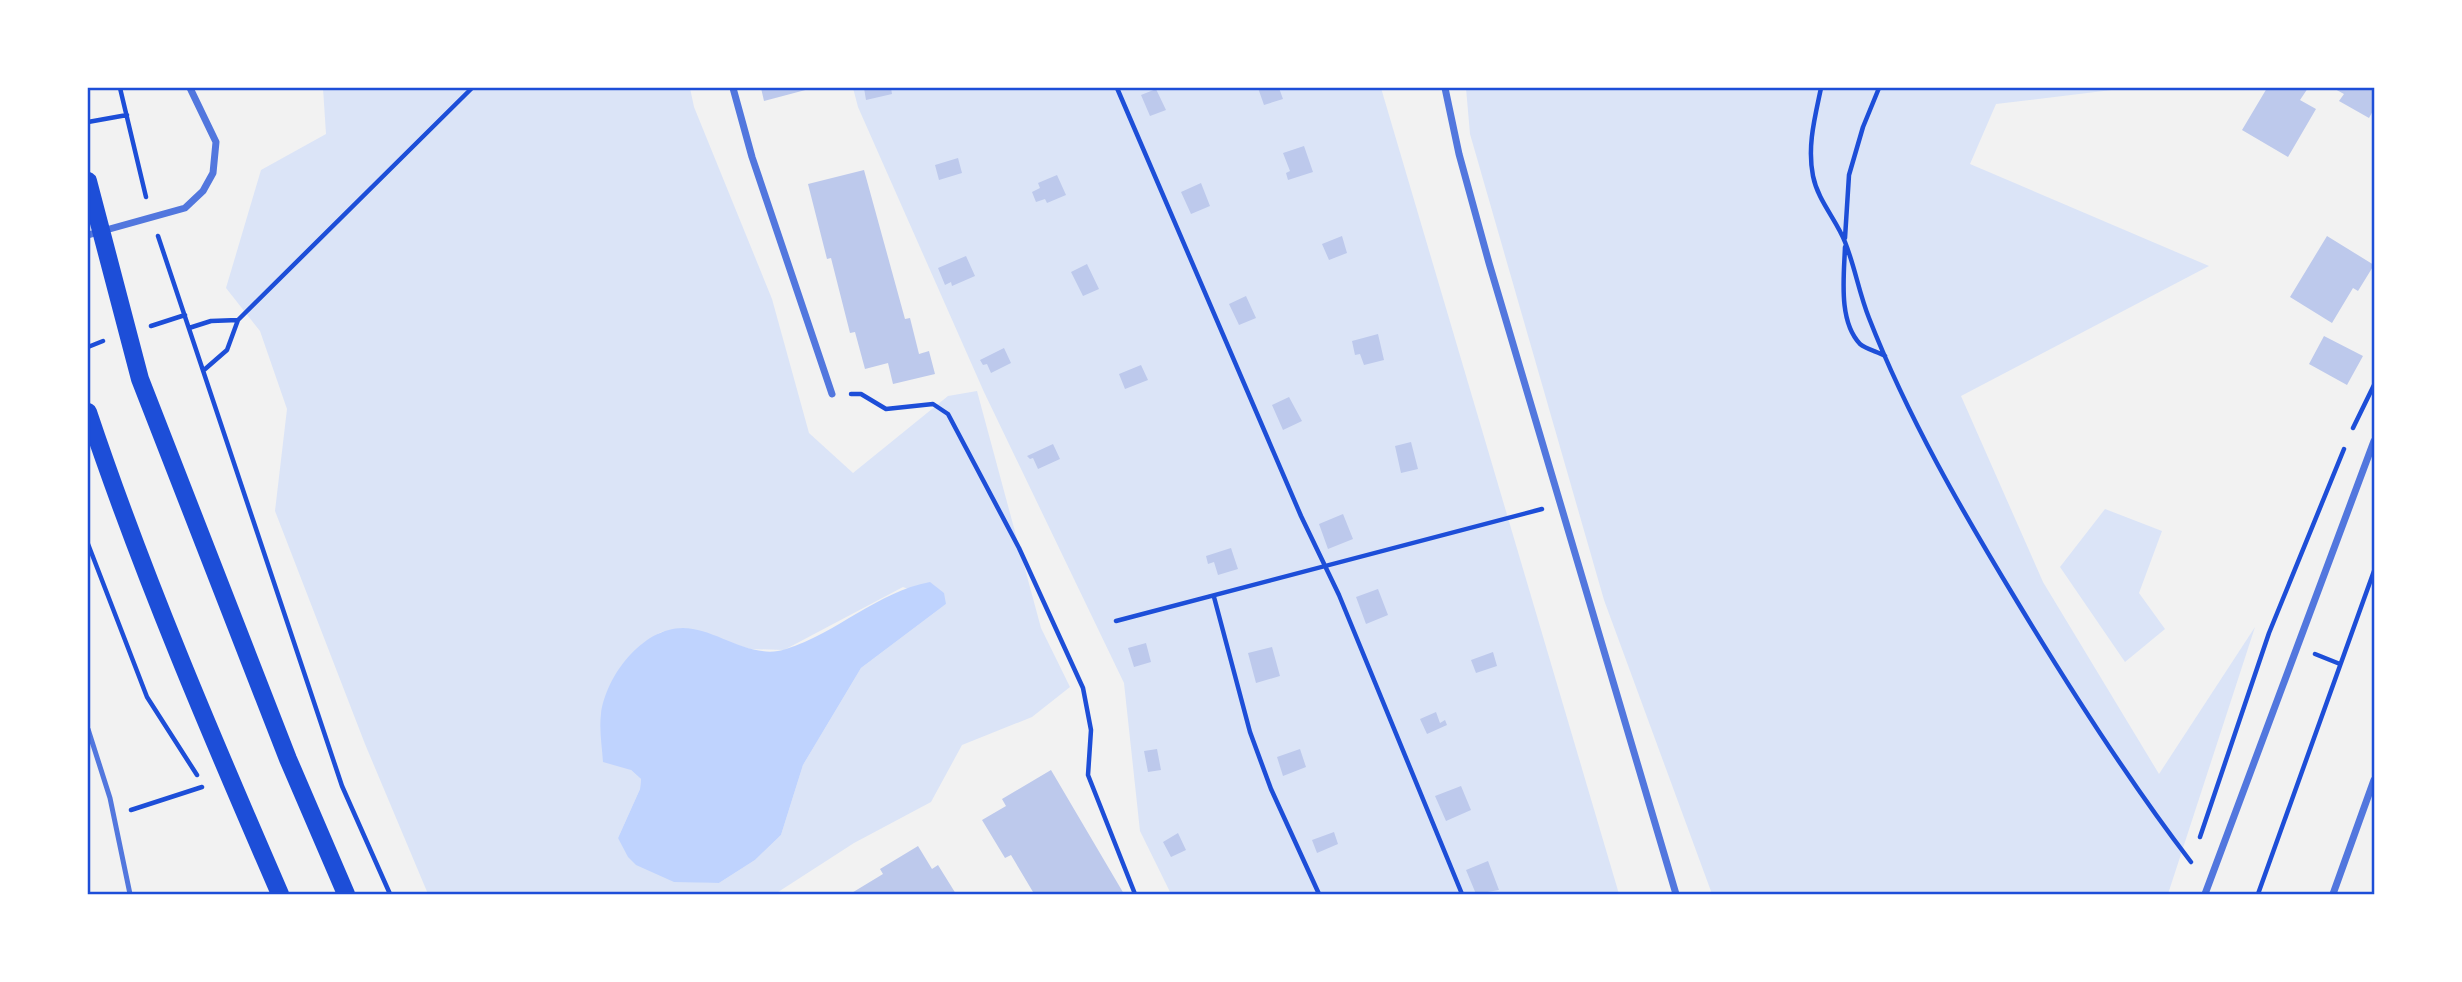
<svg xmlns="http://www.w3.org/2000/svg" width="2462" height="982" font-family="'DM Sans',sans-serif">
<rect width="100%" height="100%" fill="#f2f2f2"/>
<path fill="#dbe4f7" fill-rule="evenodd" d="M323,88h367l4,19 78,192 37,134 44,40 95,-77 29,-5 64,237 29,59 -38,30 -70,28 -31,57 -77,41 -79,51h-347l-63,-150 -90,-233 12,-102 -27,-78 -34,-43 35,-118 65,-36zM903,587l43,17 -85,64 -58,97 -22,70 -26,25 -36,23 -45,-2 -56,-43 22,-49 1,-10 -10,-9 -30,-54 9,-30 32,-42 19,-12 24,-4 65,21 34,1z
M853,88h528l238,806h-448l-31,-63 -16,-148 -140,-291 -126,-285z
M1466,88h662l-132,16 -26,60 239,102 -248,130 82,186 116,192 96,-147 -87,267h-456l-108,-294 -134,-466z
M2105,509l57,22 -23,62 26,36 -40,33 -65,-95z"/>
<path fill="#bfd3fe" d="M930,582l14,11 2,11 -85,64 -58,97 -22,70 -26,25 -36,23 -45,-1 -38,-17 -8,-8 -10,-19 22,-49 1,-10 -10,-9 -28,-8c-1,-16 -4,-32 -2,-48 5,-38 41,-86 82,-86 33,0 68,33 103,21 51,-16 91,-57 144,-67z"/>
<path fill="#bdc9ec" d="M761,88h52l-49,13z
M864,88h27l1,6 -26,6z
M1258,88h21l4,11 -19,6z
M2267,88h41l-8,12 16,9 -28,48 -46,-27z
M2333,88h36l5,3v18l-5,9 -30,-17 5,-7z
M1156,89l10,21 -16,6 -9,-21z
M1304,146l9,26 -25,8 -2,-7 4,-2 -7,-18z
M958,158l4,15 -23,7 -4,-15z
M864,170l41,149 5,-1 9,36 10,-3 6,23 -42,10 -5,-21 -23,6 -10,-37 -5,1 -19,-75 -4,1 -19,-75z
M1057,175l9,20 -19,8 -2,-4 -9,3 -4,-10 8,-4 -2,-5z
M1201,183l9,23 -19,8 -10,-22z
M1342,236l5,17 -18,7 -7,-16z
M2327,236l47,29 -16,26 -5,-3 -21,35 -42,-26z
M966,256l9,20 -23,10 -1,-4 -6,3 -7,-17z
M1087,264l12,25 -16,7 -12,-24z
M1246,296l10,22 -17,7 -10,-21z
M1378,334l6,26 -20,5 -4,-11 -5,1 -3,-14z
M2324,336l39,20 -16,29 -38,-21z
M1004,348l7,15 -20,10 -4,-9 -4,1 -3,-5z
M1141,365l7,15 -23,9 -6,-15z
M1289,397l13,24 -19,9 -11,-25z
M1411,442l7,27 -17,4 -6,-27z
M1053,444l7,15 -22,10 -5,-11 -3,1 -3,-3z
M1343,514l10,25 -25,10 -9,-25z
M1231,548l7,21 -20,6 -4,-13 -6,2 -2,-8z
M1378,589l10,26 -22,9 -10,-27z
M1146,643l5,19 -17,5 -6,-19z
M1272,647l8,29 -24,7 -8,-30z
M1493,652l4,14 -21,7 -5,-13z
M1436,712l4,11 5,-3 2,5 -20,9 -7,-15z
M1157,749l4,21 -13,2 -4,-21z
M1300,749l6,18 -23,9 -6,-19z
M1051,770l73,124h-95l4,-2 -22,-37 -6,3 -23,-38 24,-14 -4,-7z
M1461,786l10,24 -25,11 -11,-25z
M1334,832l4,12 -21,9 -5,-13z
M1178,833l8,17 -15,7 -8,-15z
M918,846l14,23 6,-4 18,29h-106l33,-20 -3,-5z
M1488,861l11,29 -23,4 -10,-24z"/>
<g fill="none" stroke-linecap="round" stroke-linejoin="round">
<path stroke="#1d4ed8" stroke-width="4.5" d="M120,88l26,109
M1117,88l184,428 38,79 123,299
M1821,88c-6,29 -14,58 -8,88 5,25 23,43 32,66 10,25 14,51 24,76 39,100 93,193 149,285 54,89 110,177 173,259
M88,122l39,-7
M158,236l184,550 48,108
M1845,238l4,-63 14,-48 16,-39
M1845,247c-1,29 -7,74 15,97 6,5 18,8 25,12
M151,326l34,-11
M189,328l22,-7 27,-1
M88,347l15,-6
M204,370l23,-20 11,-30 234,-232
M851,394h10l25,15 47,-5 15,10 71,134 64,140 8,42 -3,45 47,119
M2353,428l21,-43
M88,544l59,153 50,78
M1214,597l36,135 21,57 48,105
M1116,621l426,-112
M2315,654l25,10
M131,810l71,-23
M2200,837l69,-204 75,-184
M2258,894l116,-323"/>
<path stroke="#5277de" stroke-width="5" d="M88,729l22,69 20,96"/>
<path stroke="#5277de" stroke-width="7" d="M733,88l19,69 80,237
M1445,88l14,66 30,109 187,631
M88,235l97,-27 18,-17 10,-18 3,-31 -26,-54
M2205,894l169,-453
M2333,894l41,-114"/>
<path stroke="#1d4ed8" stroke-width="18" d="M88,181l52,198 148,380 58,135
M88,412c55,164 123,323 192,482"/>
</g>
<rect width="2462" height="982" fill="none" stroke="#ffffff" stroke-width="178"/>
<rect x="89" y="89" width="2284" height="804" fill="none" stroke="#1d4ed8" stroke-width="2.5"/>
</svg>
